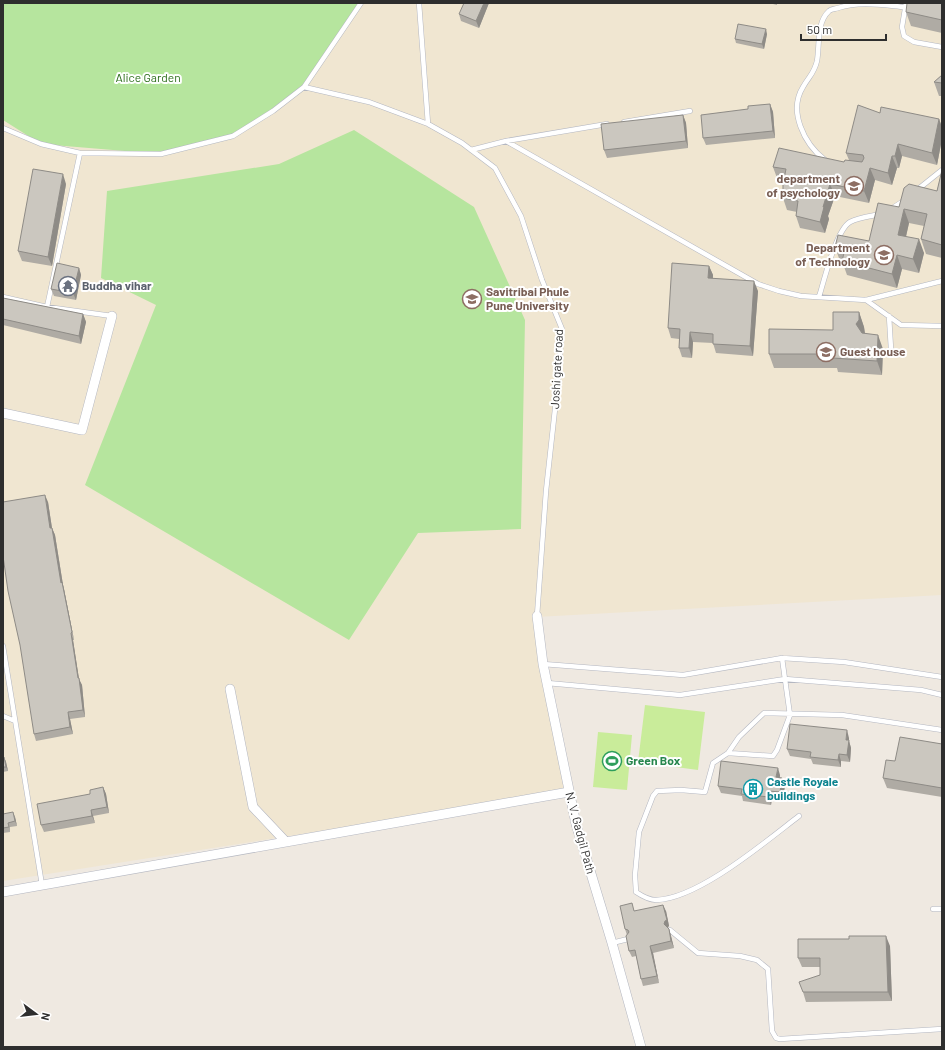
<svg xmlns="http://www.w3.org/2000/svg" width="945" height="1050" font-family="Barlow,sans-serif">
<rect width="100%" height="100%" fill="#efe9e1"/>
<path fill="#f0e6d1" d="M3,3h939v592l-406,22 33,175 -566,89z"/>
<path fill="#b6e59e" d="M3,3h358l-57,84 -71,49 -72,18 -120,-10 -38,-24z
M354,130l120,77 51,113 -4,209 -103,4 -69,107 -264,-155 71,-180 -55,-27 6,-87 172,-27z"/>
<path fill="#c9ec9a" d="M645,705l60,7 -7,58 -60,-8z
M598,732l34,3 -5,55 -34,-3z"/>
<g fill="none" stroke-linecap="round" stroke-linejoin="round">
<defs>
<path id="lane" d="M361,3l-57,84 65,15 59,22 -9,-121
M906,3l-4,24 2,9 10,6 28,5
M624,122l66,-11
M428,124l34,19 33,25 26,48 21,64 20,49 -5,62 -11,100 -9,125
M3,128l38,16 39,9 81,1 72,-18 40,-25 31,-24
M506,141l252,143 21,7 22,5 65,4 76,-19
M471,150l35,-9 101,-17
M825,160c-21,-16 -37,-49 -22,-73 6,-11 11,-13 14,-26 3,-16 -1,-38 12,-50 2,-2 6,-2 9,-3 22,-7 44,-3 67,-1
M917,190l25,-20
M891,209l14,-9
M3,297l44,10 65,9
M819,297c5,-16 17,-67 31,-75 9,-5 22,-6 31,-8
M866,300l35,25 41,1
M47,307l33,-154
M889,316l2,33
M3,646l39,239
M782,658l8,57 -13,35 -4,6 -45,-3 -15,10 -8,29 -24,-2 -24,1 -4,5 -14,36 -4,43 1,17c6,4 13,8 20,8 42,-1 109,-58 143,-84
M543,664l140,11 99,-17 62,4 98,15
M547,683l133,12 105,-16 136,11 21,5
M3,716l12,5
M728,753l11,-16 25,-24 78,2 100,15
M933,909h9
M670,930l28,23 42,3 17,4 11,9 4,62 4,7 4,1 162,-10
M612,943l16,-4"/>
<path id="street" d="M3,413l79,17 30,-114
M537,616l6,48 33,160 36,119 29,104
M230,689l23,118 33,35
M3,892l566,-100"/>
</defs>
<use href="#lane" stroke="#b4b7c1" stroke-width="5.5"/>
<use href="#street" stroke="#b4b7c1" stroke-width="10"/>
<use href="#lane" stroke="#fff" stroke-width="4.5"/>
<use href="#street" stroke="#fff" stroke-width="9"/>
</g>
<path fill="#afaba4" d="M489,3l-10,25 -18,-7 -2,-7z
M769,3h8v2z
M942,3v30l-31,-7 -5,-14z
M767,34l-3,15 -28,-6 -1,-4z
M942,75v21h-3l-5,-14z
M770,104l3,8 2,26 -69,7 -3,-7 45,-29z
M880,113l59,6 3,8v12l-5,26 -35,-9 -3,12h-2l-5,17 -17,-5 -6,23 -34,-7 -7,20 1,3 -4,14 -25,-5 -4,-12 1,-4 -10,-2 -4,-12 1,-18 -7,-2 -4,-11 71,-5 5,-2 -3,-7z
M683,115l3,8 2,25 -81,10 -3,-8z
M942,170v88l-16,-4 -5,-15 3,-13 -15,-3 -3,14 18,16 -5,20 -17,-4 -5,19 -50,-13 -5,-14h-2l-5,-14 34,-6 30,-34 38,-16z
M66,184l-14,82 -30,-5 -4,-10z
M709,266l4,9v3l45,13 -5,65 -37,-3 -3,-10 -20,-1 -1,16 -10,-1 -3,-9v-9l-8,-1 -3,-10z
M79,268l2,7 -5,25 -22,-4 -3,-7z
M3,298l80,16 3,8 -5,22 -78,-19z
M859,312l5,15 1,7 18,15 -1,26 -44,-3 -1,-4h-63l-5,-14 64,-24z
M48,502l4,26 3,7 8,50 1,4 10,51h-1l6,39 3,6 3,32 -15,2 3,15 -37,7 -2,-7z
M849,738v3l2,7 -1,14 -9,-1v6l-28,-3 -2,-5 -21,-3 -3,-7z
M942,744v53l-55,-9 -4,-10 12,-17z
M3,757h1l2,5 2,9 -5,1z
M780,775v3h2l3,7 -2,14 -11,-1 -1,7 -28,-4 -1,-5 -21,-3 -3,-7z
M103,787l3,7 3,19 -16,3 2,7 -51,9 -3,-7 49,-31z
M3,814l12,3 2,9 -7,1v5l-7,1z
M635,911h31l3,15 -2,2 2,1 2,7 3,12 -21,5 6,30 -16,3 -2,-7 -5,-23 -4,1 -3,-6 -2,-16 -2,-6z
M890,946l2,55 -86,1 -3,-10 17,-17v-8h-18l-4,-9z"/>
<path fill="#8e8b86" d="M484,3h5l-10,25 -3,-7z
M766,29l1,5 -3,15 -2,-5z
M770,104l3,8 2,26 -2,-7z
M683,115l3,8 2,25 -2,-7z
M939,119l3,8v12l-5,26 -5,-12z
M898,144l4,12 -3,12 -4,-12z
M892,156l5,12 -5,17 -4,-12z
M870,168l5,12 -6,23 -5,-12z
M63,174l3,10 -14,82 -4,-9z
M830,184l5,12 -7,20 1,3 -4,14 -5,-11 3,-15z
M904,209l5,14 -6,26 -5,-14z
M919,239l5,14 -5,20 -6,-14z
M897,255l5,14 -5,19 -5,-14z
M709,266l4,9 -1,13 -4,-10z
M79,268l2,7 -5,25 -3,-7z
M754,281l4,10 -5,65 -3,-10z
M859,312l5,15 1,7 -4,4 -5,-14z
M83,314l3,8 -5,22 -2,-8z
M690,332l3,10 -1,16 -3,-10z
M878,335l5,14 -1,26 -5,-14z
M45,495l3,7 5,33 -3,-7z
M52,528l3,7 8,50 1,4 10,51 -2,-8 -11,-49z
M71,633l2,7 6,39 3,6 3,32 -2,-7z
M68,712l2,7 3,15 -3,-7z
M847,730l2,8v3l2,7 -1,14 -3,-7 -1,-15z
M839,754l2,7v6l-3,-7z
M4,757l2,5 2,9 -2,-4z
M778,768l2,7 -1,9 -3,-7z
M782,778l3,7 -2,14 -3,-7z
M103,787l3,7 3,19 -2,-6z
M769,791l3,7 -1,7 -2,-8z
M91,810l2,6 2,7 -3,-7z
M13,812l2,5 2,9 -2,-5z
M663,905l3,6 3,15 -2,2 -3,-4z
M669,929l2,7 3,12 -3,-7z
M886,936l4,10 2,55 -4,-9z
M650,946l3,7 6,30 -2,-7z"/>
<path fill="#cbc7bf" stroke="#8e8b86" d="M464,3h20l-8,18 -17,-7z
M907,3h35v17l-36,-8z
M738,24l28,5 -4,15 -27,-5z
M942,75v8l-8,-1z
M770,104l3,27 -70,7 -2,-23 47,-6v-3z
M858,105l22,8 1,-6 58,12 -7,34 -34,-9 -3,12h-3l-4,17 -18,-5 -6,23 -34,-7 -7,23h1l-4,15 -24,-6 2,-15 -15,-3v-14l3,-15 -13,-2 6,-19 65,14 1,-2 17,2 2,-4 -1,-3 -17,-2z
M683,115l3,26 -82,9 -3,-26z
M33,169l30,5 -15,83 -30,-6z
M942,170v75l-21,-6 6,-25 -23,-5 -6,26 21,4 -6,20 -16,-4 -5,19 -50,-13 3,-12 -10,-2 3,-12 31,6 9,-38 21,4 5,-19 5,-4 28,7z
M57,263l22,5 -6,25 -22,-4z
M672,263l37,3 -1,12 46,3 -4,65 -37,-2v-10l-23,-2 -1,16h-10l1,-19 -12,-1z
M3,298l80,16 -4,22 -76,-17z
M833,312h26v8l-3,4 6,9 16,2 -1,26 -44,-3v-4h-64v-25l64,1z
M45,495l5,33h2l9,55 1,-1 10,50 -1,1 7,45h1l4,32 -15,2 2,15 -36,7 -14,-89 -12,-54 -5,-35v-54z
M790,724l57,6 -1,10h3l-2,15 -8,-1 -1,6 -28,-3 1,-5 -24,-3z
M900,737l42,7v44l-59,-10 3,-18 9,1z
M3,757h1l2,10h-3z
M721,761l57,7 -2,9 6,1 -2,14 -11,-1v6l-28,-3 1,-5 -24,-3z
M103,787l4,20 -16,3 1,6 -51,9 -4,-21 53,-10v-4z
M13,812l2,9 -7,2 1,4 -6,1v-14z
M632,903l2,8 29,-6 4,15 -2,1 -1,3 5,5 2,12 -21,5 7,30 -16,3 -6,-29 -6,1 -3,-15 3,-4 -1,-2 -3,-1 -5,-23z
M849,936h37l2,56h-85l-4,-10 21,-7v-17h-22v-19h51z"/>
<defs>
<symbol id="university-ring" viewBox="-11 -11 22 22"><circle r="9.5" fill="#fff" stroke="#8d6e63" stroke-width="1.5"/><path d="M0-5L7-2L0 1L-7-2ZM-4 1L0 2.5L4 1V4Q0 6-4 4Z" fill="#8d6e63"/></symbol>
<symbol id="temple-ring" viewBox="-11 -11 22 22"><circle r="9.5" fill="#fff" stroke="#6b7280" stroke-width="1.5"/><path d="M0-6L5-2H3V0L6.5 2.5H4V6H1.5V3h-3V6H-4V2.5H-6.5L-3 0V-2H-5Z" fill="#6b7280"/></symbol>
<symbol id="stadium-ring" viewBox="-11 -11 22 22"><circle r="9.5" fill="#fff" stroke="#2e9e5b" stroke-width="1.5"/><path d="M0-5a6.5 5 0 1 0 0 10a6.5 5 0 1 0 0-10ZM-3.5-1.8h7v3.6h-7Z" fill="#2e9e5b"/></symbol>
<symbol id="building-ring" viewBox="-11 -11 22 22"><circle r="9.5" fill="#fff" stroke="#0f9aa8" stroke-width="1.5"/><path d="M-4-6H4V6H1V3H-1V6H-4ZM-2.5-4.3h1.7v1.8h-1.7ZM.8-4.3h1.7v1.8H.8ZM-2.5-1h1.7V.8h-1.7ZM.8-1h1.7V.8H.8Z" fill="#0f9aa8"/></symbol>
</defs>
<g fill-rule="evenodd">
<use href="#university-ring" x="843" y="175" width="22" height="22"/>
<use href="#university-ring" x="873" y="244" width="22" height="22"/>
<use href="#temple-ring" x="57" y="275" width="22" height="22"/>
<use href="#university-ring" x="461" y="288" width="22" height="22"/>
<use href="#university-ring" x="815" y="341" width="22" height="22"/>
<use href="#stadium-ring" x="601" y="750" width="22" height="22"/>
<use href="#building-ring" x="742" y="778" width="22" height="22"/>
</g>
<g text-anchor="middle" stroke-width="4" stroke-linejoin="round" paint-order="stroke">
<g font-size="12" fill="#2c6e1b" stroke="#fff">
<text x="148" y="82">Alice Garden</text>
</g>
<g font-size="12" font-weight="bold" fill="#785e54" stroke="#fff" text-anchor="end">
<text x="840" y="183">department<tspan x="840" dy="14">of psychology</tspan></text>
<text x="870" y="252">Department<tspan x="870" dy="14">of Technology</tspan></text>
<text x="486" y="296" text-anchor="start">Savitribai Phule<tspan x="486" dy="14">Pune University</tspan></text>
<text x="840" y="356" text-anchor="start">Guest house</text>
</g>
<g font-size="12" font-weight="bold" fill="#5b616d" stroke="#fff" text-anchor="start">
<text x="82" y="290">Buddha vihar</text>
</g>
<g font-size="12" fill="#2e2e2e" stroke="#fff">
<text transform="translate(557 369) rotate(-87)" y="4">Joshi gate road</text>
<text transform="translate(580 833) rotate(75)" y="4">N. V. Gadgil Path</text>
</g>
<g font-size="12" font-weight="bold" fill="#27864d" stroke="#fff" text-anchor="start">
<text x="626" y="765">Green Box</text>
</g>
<g font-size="12" font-weight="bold" fill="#0d838f" stroke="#fff" text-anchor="start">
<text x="767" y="786">Castle Royale<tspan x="767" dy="14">buildings</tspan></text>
</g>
</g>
<rect width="945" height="1050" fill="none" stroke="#2e2e2e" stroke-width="8"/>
<g transform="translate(36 1014) rotate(105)" stroke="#ffffff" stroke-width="3" paint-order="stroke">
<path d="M0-3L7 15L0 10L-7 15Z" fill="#2e2e2e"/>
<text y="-6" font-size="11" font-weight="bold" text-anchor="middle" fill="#2e2e2e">N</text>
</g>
<path d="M801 34v6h85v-6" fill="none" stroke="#2e2e2e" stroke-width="2"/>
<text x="807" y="34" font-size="12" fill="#2e2e2e" stroke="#ffffff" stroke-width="3" paint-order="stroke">50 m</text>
</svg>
